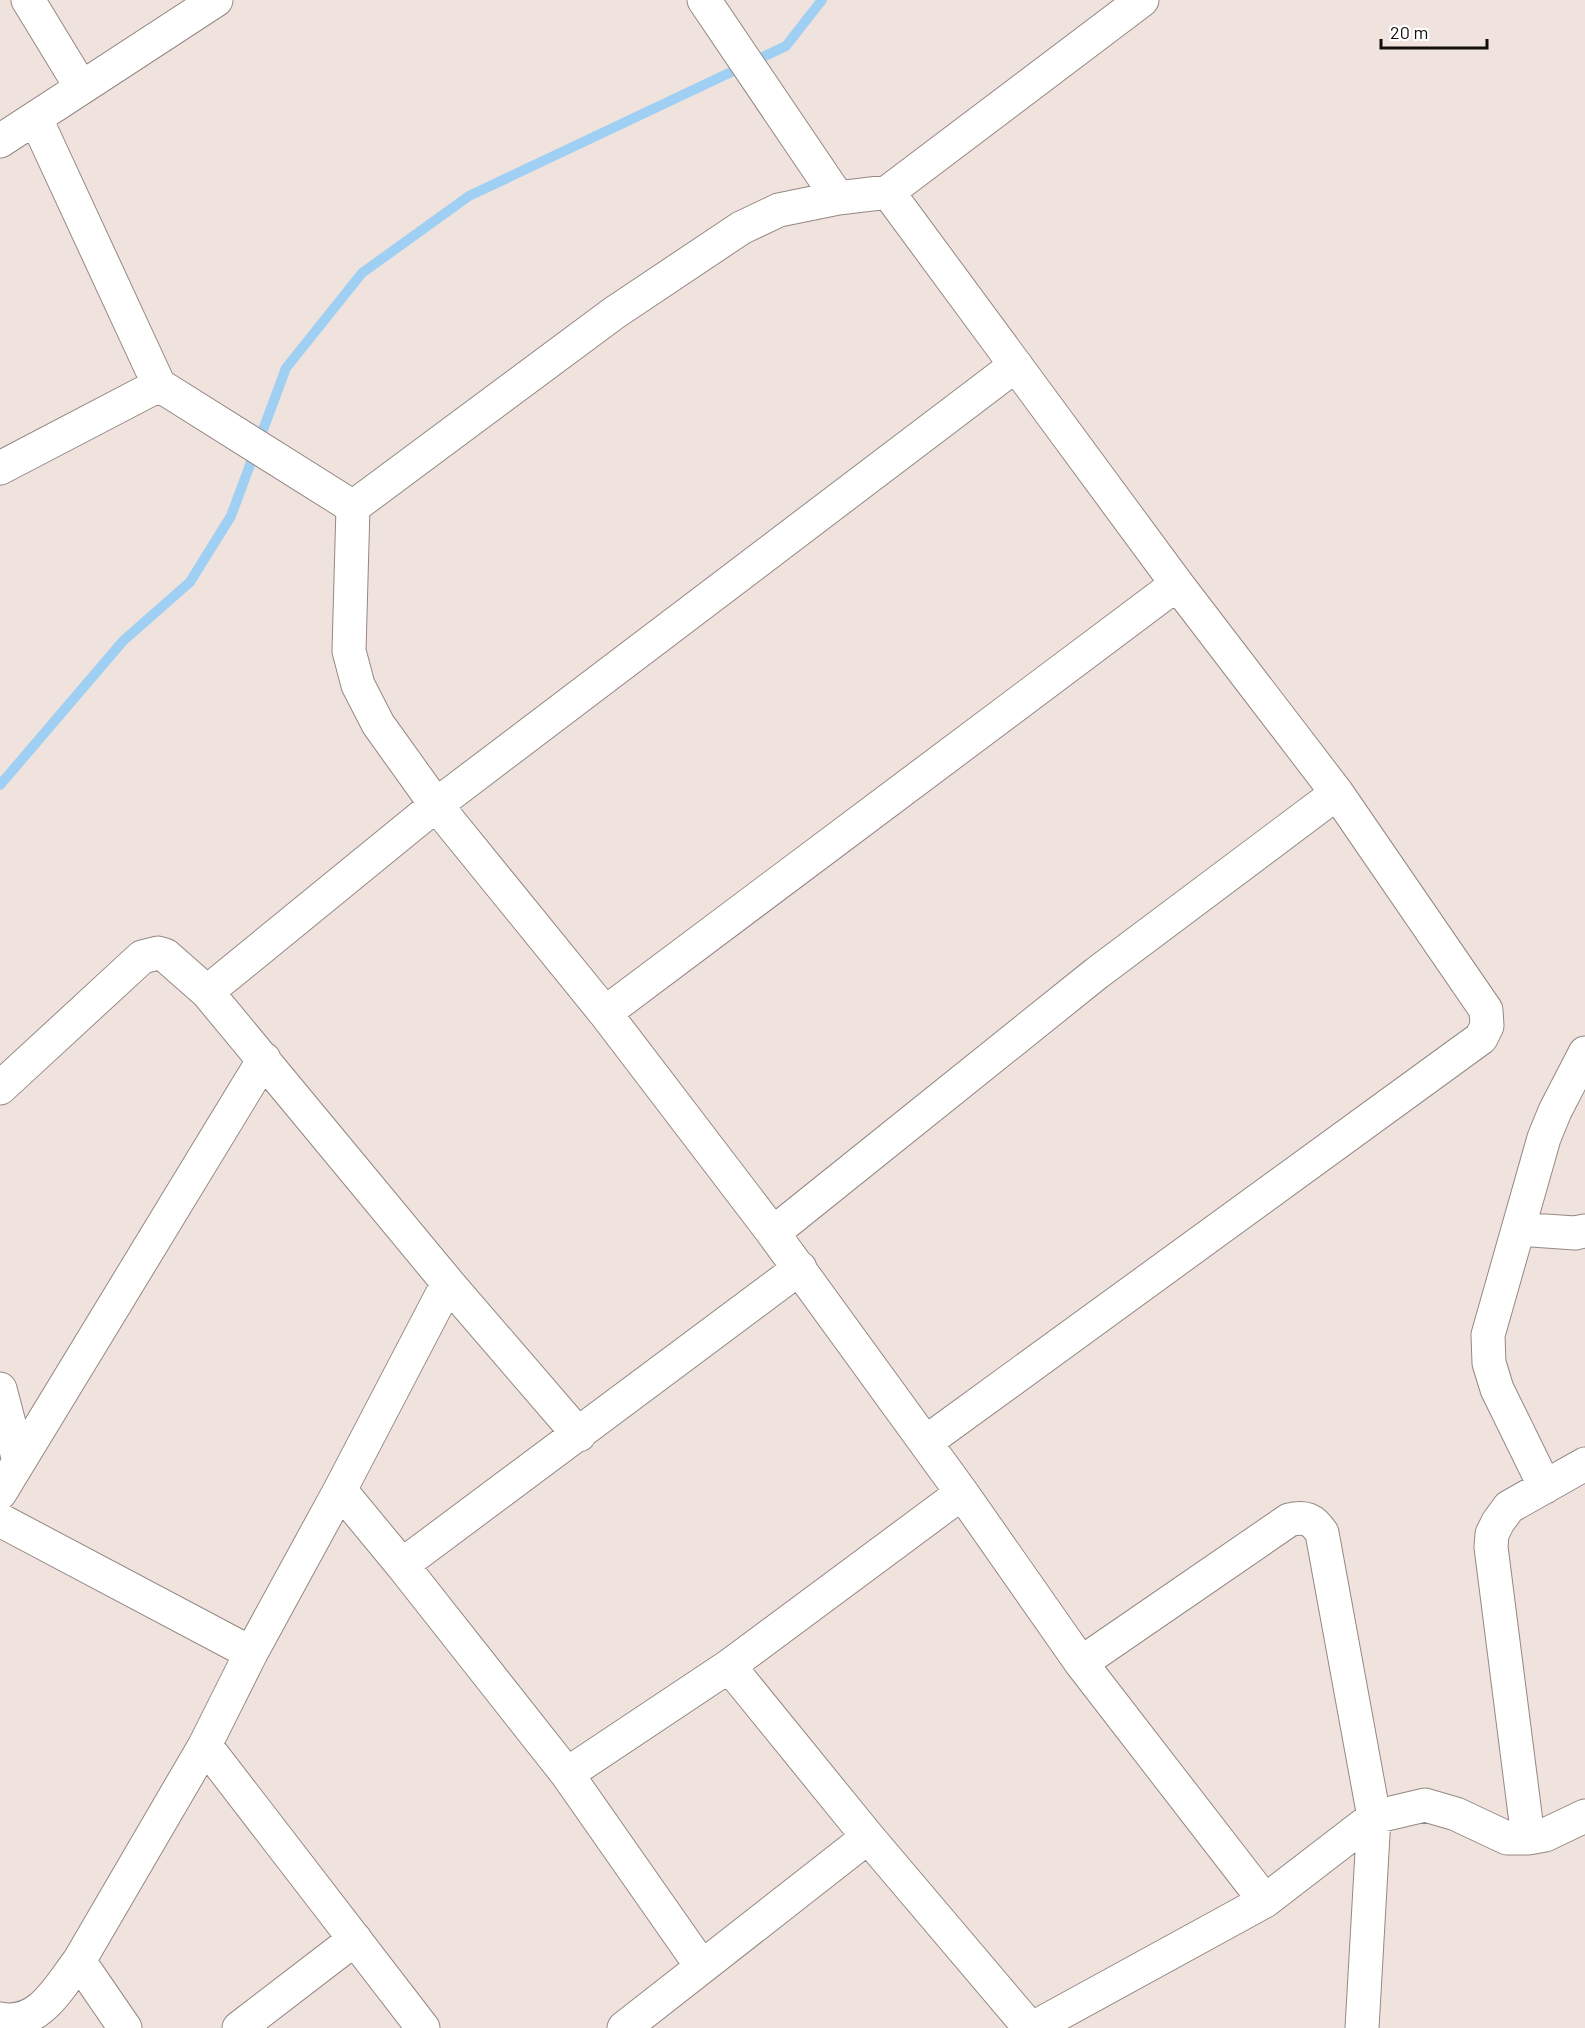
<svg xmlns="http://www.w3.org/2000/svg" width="1585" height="2028" font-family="Barlow,sans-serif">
<rect width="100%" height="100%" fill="#f0e3dd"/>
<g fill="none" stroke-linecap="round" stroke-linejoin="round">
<path stroke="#9fd0f3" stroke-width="10" d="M0,785l123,-144 67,-59 41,-66 55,-148 76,-95 107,-77 317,-150 36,-46"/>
<defs>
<path id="minor" d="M28,0l53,87
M704,0l134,198
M36,119l123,266
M0,141l216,-141
M888,192l254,-192
M0,468l159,-83 194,122
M353,507l261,-194 127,-85 38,-18 59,-12 50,-6 289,392 160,209 149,217 1,16 -6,12 -555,404
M353,507l-4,144 9,34 20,39 58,81 169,208 168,220 189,260 119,170 184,238
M207,992l229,-187 580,-440
M605,1013l572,-429
M0,1088l142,-131 16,-4 7,2 42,37 241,291 -108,207 -89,163 -46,92 -126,216 46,67
M1518,1229l57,4 10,-2
M773,1233l324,-260 240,-180
M448,1283l131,152
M0,1389l19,72
M1545,1487l-48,-98 -8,-26 -1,-28 56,-197 11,-27 30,-58
M340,1490l62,75 165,209 135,193
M0,1493l264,-434
M0,1520l251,133
M402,1565l398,-297
M1081,1663l208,-143c16,-4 24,-1 33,13l52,284 -12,211
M729,1666l139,171 162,191
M205,1745l218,283
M567,1774l162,-108 233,-173
M1528,1838l-37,-291 1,-13 6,-12 11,-15 76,-43
M0,2019c39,8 59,-32 79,-58
M239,2028l116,-89
M624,2028l244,-191
M1033,2028l232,-127 109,-84 51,-12 31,9 51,24h21l17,-3 40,-19"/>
</defs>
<use href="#minor" stroke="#948883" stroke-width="35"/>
<use href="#minor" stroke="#fff" stroke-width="33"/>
</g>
<path d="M1381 39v9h106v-9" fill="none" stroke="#110d0b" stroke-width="3"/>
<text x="1390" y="39" font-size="18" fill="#110d0b" stroke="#ffffff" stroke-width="4.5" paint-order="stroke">20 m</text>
</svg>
